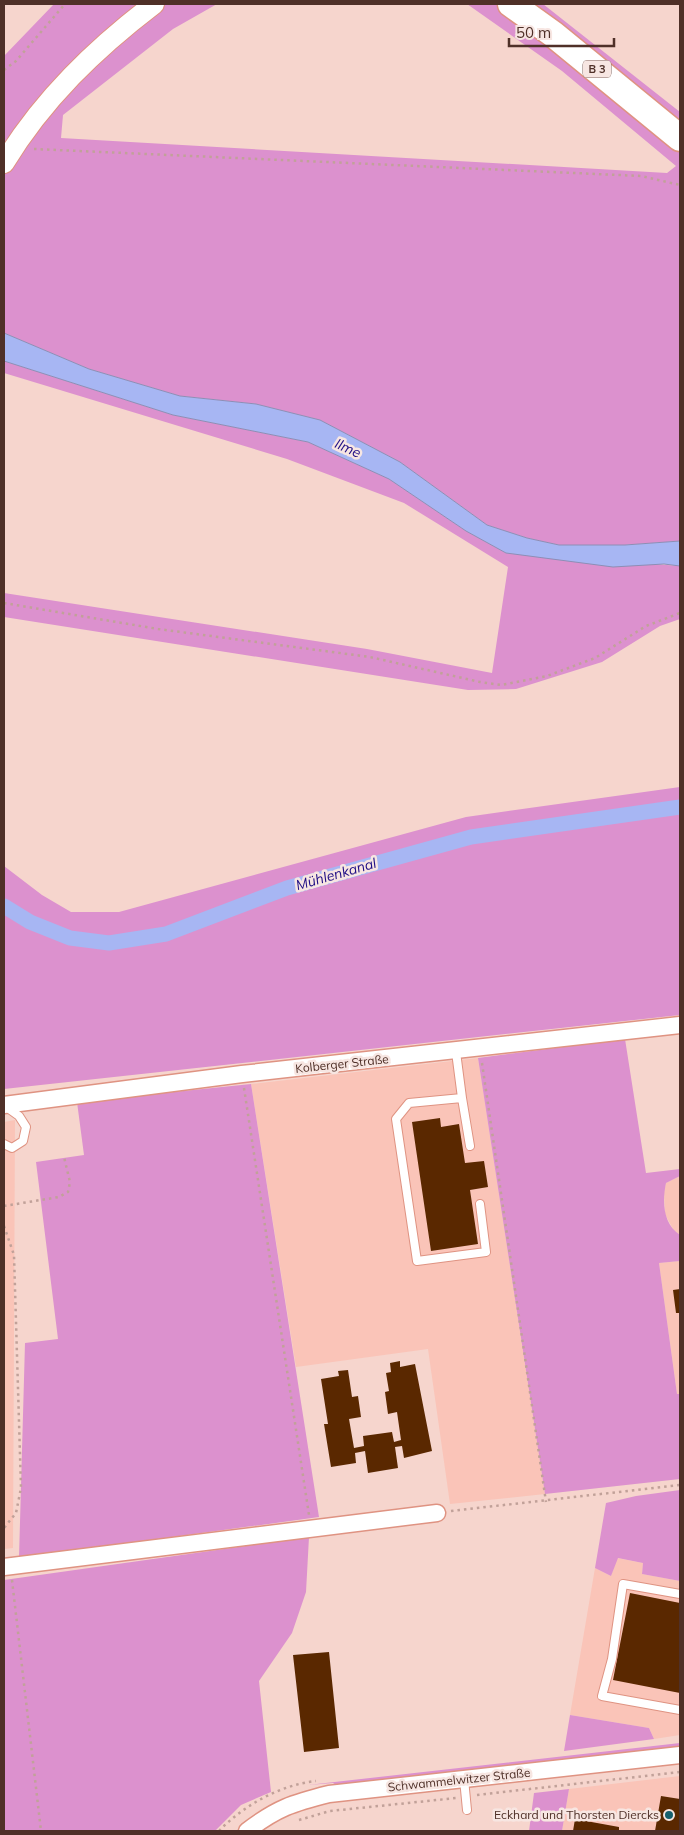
<svg xmlns="http://www.w3.org/2000/svg" width="684" height="1835" font-family="Mulish,sans-serif">
<rect width="100%" height="100%" fill="#f6d5cd"/>
<path fill="#fac4b8" d="M478,1058l67,436 -95,10 -22,-155 -132,18 -45,-283z
M15,1120l-2,428 -9,1v-427z
M680,1176v59l-6,-4 -9,-17 -1,-22 2,-9z
M680,1261v133h-3l-18,-131z
M617,1558l26,5 -1,11 38,7v154l-26,4 -5,-11 -79,-13 25,-147 16,8z
M680,1776v55h-118l7,-42z"/>
<path fill="#dc91ce" d="M54,4h163l-44,25 -110,86 -2,23 606,35 9,-7 -114,-95 -95,-67h76l137,108v429l-55,4h-66l-32,-7 -40,-13 -87,-63 -80,-42 -64,-16 -76,-8 -91,-27 -85,-36v-277z
M4,361l169,54 135,27 81,37 77,52 40,22 174,13v53l-20,7 -58,36 -86,27 -48,1 -464,-73v-24l363,56 125,24 16,-106 -104,-64 -117,-44 -283,-86z
M680,787v228l-676,74v-223l38,29 29,17h48l347,-95z
M625,1039l21,134 34,-4v7l-14,7c-4,19 -3,41 14,52v26l-21,2 18,131h3v85l-135,15 -67,-436z
M251,1084l68,433 -300,41 6,-215 33,-4 -22,-177 48,-7 -7,-53z
M680,1490v91l-38,-7 1,-11 -25,-5 -7,18 -16,-8 11,-65 30,-7z
M309,1537l-3,55 -14,41 -33,48 12,111 -30,13 -26,26h-211v-251z
M570,1715l79,13 5,11 -90,12z
M680,1743v4l-341,40 -6,-4 -25,2z
M569,1789l-7,42h-33l5,-38z"/>
<path fill="#a7b6f3" stroke="#8d8eb6" d="M4,333l85,36 91,27 76,8 64,16 80,42 87,63 40,13 32,7h66l55,-4v25l-16,-2 -51,3 -107,-14 -40,-22 -77,-52 -81,-37 -135,-27 -169,-54z"/>
<g fill="none" stroke-linecap="round" stroke-linejoin="round">
<path stroke="#a7b6f3" stroke-width="15" d="M4,906l26,16 40,16 39,5 57,-9 121,-46 184,-51 209,-30"/>
</g>
<path fill="#5a2800" d="M440,1118l1,9 18,-3 6,39 19,-2 4,26 -18,3 8,54 -47,7 -19,-129z
M680,1289v24h-4l-3,-23z
M400,1361v6l15,-3 17,87 -28,7 -2,-12 -7,1 3,21 -30,5 -3,-22 -10,2 1,10 -25,4 -7,-43h4l-7,-45 18,-3 -1,-5 10,-1 4,27 6,-1 3,21 -12,2 5,29 10,-2 -1,-10 29,-4 2,10 7,-2 -4,-28 -9,2 -3,-22 4,-1 -3,-18 5,-1 -1,-9z
M630,1593l50,10v90l-67,-13z
M329,1652l10,96 -35,4 -11,-97z
M661,1796l19,3v32h-25z
M575,1819l44,8v4h-46z"/>
<g fill="none" stroke-linecap="round" stroke-linejoin="round">
<defs>
<path id="service" d="M456,1052l6,46 -53,5 -13,16 21,142 69,-9 -6,-48
M462,1098l8,48
M4,1144l8,4 11,-7 3,-14 -7,-11 -14,-10
M680,1594l-57,-10 -11,75 -10,37 78,14
M464,1779l3,31"/>
<path id="minor" d="M4,1105l238,-31 438,-49
M4,1567l433,-54
M247,1831c30,-23 46,-28 82,-37l351,-39"/>
<path id="tertiary" d="M4,163c39,-64 91,-114 150,-159"/>
<path id="primary" d="M511,4l42,30 127,104"/>
</defs>
<use href="#service" stroke="#df9382" stroke-width="10"/>
<use href="#minor" stroke="#df9382" stroke-width="19"/>
<use href="#tertiary" stroke="#df9382" stroke-width="22"/>
<use href="#primary" stroke="#df9382" stroke-width="29"/>
<path stroke="#c1a199" stroke-width="2.5" stroke-dasharray="2.5 4" stroke-linecap="butt" d="M4,70l12,-9 49,-57
M34,149l607,27 39,9
M4,603l154,26 212,28 110,25 21,3 46,-9 48,-18 51,-32 34,-13
M482,1063l64,439
M244,1088l65,427
M4,1206l55,-9 9,-5 2,-10 -6,-25
M4,1226l10,29 7,233 -5,25 -12,15
M451,1511l229,-26
M12,1580l29,251
M477,1795l203,-23
M299,1820l31,-9 126,-13
M219,1831c25,-26 61,-46 97,-50"/>
<use href="#service" stroke="#fff" stroke-width="8"/>
<use href="#minor" stroke="#fff" stroke-width="16"/>
<use href="#tertiary" stroke="#fff" stroke-width="20"/>
<use href="#primary" stroke="#fff" stroke-width="26"/>
</g>
<circle fill="#15606e" stroke="#f7e6e2" stroke-width="2" cx="669" cy="1815" r="5"/>
<g text-anchor="middle" stroke-width="5" stroke-linejoin="round" paint-order="stroke">
<rect fill="#f7e6e2" stroke="#816760" stroke-width="1" x="583" y="60.5" width="28" height="17" rx="4"/>
<g font-size="11" font-weight="bold" fill="#4f3028">
<text x="597" y="73">B 3</text>
</g>
<g font-size="12" fill="#4f3028" stroke="#f7e6e2">
<text transform="translate(342 1064) rotate(-6)" y="4">Kolberger Straße</text>
<text transform="translate(459 1780) rotate(-6)" y="4">Schwammelwitzer Straße</text>
</g>
<g font-size="12" fill="#4f3028" stroke="#f7e6e2" text-anchor="end">
<text x="659" y="1819">Eckhard und Thorsten Diercks</text>
</g>
<g font-size="14" font-style="italic" fill="#1c0b83" stroke="#f7e6e2">
<text transform="translate(348 448) rotate(24)" y="5">Ilme</text>
<text transform="translate(336 874) rotate(-16)" y="5">Mühlenkanal</text>
</g>
</g>
<rect width="684" height="1835" fill="none" stroke="#4f3028" stroke-width="10"/>
<path d="M509 38v8h105v-8" fill="none" stroke="#4f3028" stroke-width="2.5"/>
<text x="516" y="38" font-size="15" fill="#4f3028" stroke="#f7e6e2" stroke-width="4" paint-order="stroke">50 m</text>
</svg>
